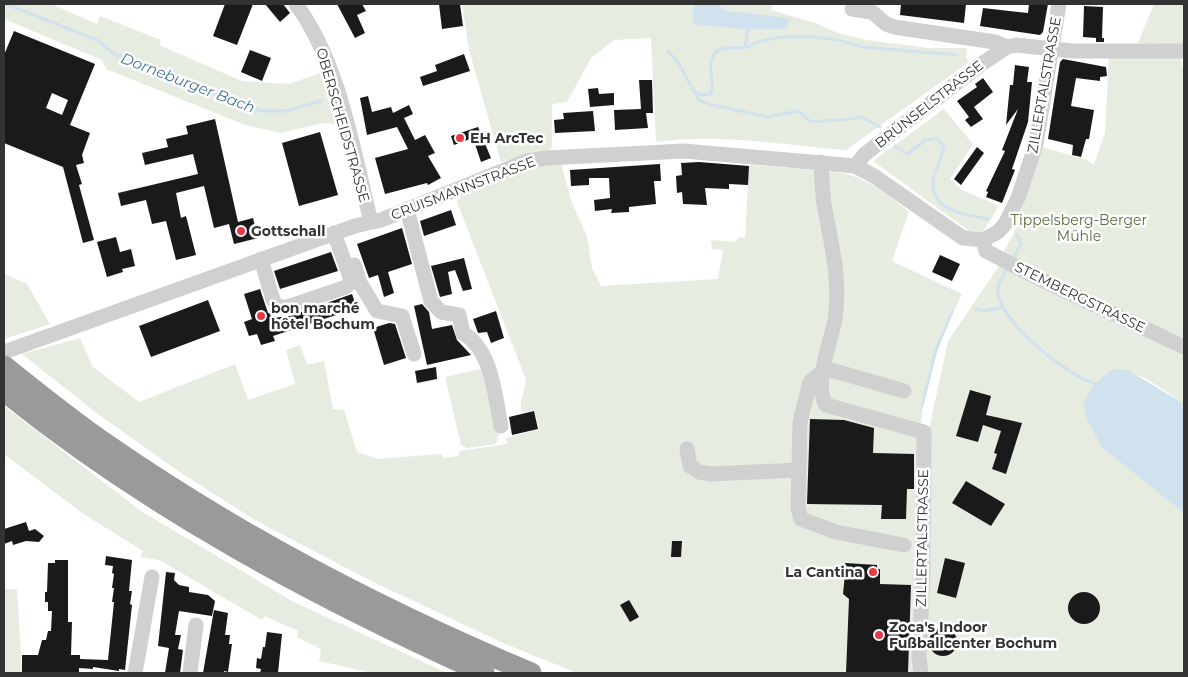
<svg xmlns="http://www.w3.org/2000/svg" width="1188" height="677" font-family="Montserrat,sans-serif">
<rect width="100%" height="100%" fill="#fff"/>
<path fill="#e6ecdf" d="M4,4h47l46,20 3,-8 61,24 -2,5 83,36 47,3 31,-11 15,51 -12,-1 -42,10 -36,-8 -139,-56 -4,-9 -98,-41z
M462,4h310l-1,6 44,13 23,10 28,7 63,8h38l-1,9 3,5 -123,88c-62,-5 -128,-17 -190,-8l-5,-104 -37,2 -23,18 -24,44 -15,2v43l-5,5 -46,10 -32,-112z
M1154,4h30v41l-46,-2z
M1109,55h71l4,20v267l-182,-88 11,-19 29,-88 42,12 18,10 -8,-5 11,-31z
M944,109l29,35 -23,35 12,11 37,16 -16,26 -14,-1 -96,-70z
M561,164l11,39 15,33 5,32 9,18 117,-7 5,-29 -11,-1 -1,-9 25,2 2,-5 7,1 4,-73 64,5 4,4 2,31 14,52 -2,43 -10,47 12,3c8,-28 10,-59 7,-89 -4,-29 -12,-55 -13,-85l3,-4c31,0 57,22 79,40l-17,49 70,33c-20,41 -38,85 -41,131 -2,43 0,87 -1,130 -1,39 -6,79 -3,118h-340l-74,-30 -134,-63 -114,-60 -74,-47 -82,-58 -77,-61 58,-16 13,29 46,35 96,-38 13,36 47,-16 -9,-34 14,-5 7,20 17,-4 9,48 11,1 13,42 20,7 64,-5 3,4 14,-2 2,-5 47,-7 -1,-6 33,-9 -5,-19 -13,3c-2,-11 4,-22 5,-33l-69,-178 7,-10 70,-25z
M1001,263l183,91v50c-22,-14 -51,-41 -78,-31l-19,46 18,30 79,63v161h-256l-3,-37 6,-78 -1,-133 18,-84z
M4,274l23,10 23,40 -46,15z
M484,368l4,7 11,59 -3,10 -29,4 -6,-3 -16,-68z
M4,406l137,105 151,90 155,72h-75l-53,-12 2,-12 -24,-12 1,-6 -34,-15 -2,4 -103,-60 -19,-3 3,-6 -61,-38 -78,-59z
M4,589h13l5,84h-18z"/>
<path fill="#cfe2ee" d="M695,4h23l8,7 63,7 -2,11h-47l-46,-5 -2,-12z
M1115,369l13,1 56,34v109l-82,-66 -15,-28 -4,-16c9,-14 16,-28 32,-34z"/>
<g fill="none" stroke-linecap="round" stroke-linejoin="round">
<path stroke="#cfe2ee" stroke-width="3" d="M6,4l91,36 19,15 13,3 15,9 17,2 23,9 21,12 56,21h25l35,-10
M745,47l3,-18
M668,51l9,10 22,39 10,4 58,13 32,-6 12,11c17,-2 33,-1 50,-5l19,10
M693,91l7,4 11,-1c6,-14 -8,-27 6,-43 10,-5 19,-2 30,-4 6,-2 11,-6 18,-7 27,-6 71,-4 96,7l95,8
M895,146l12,8 19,-14 11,-2 7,8c-2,13 -11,25 -11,38 0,28 35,31 55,35
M1013,259l8,-15 -4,-9
M1008,267c-3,6 -9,14 -10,21 -2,31 58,76 83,90 5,3 12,4 17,8
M976,309l8,2 19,-4
M922,406l14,-56 16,-38"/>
</g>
<path fill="#1a1a1a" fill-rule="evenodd" d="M225,4h28l-16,41 -24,-9z
M265,4h18l7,9 -10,9z
M337,4h25l4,7 -9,4 8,18 -10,5z
M439,4h21l3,22 -21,3z
M901,4h65l-2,19 -64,-8z
M1029,4h19l-5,28 -3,3 -60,-9 3,-18 45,5z
M1084,6l19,1 -1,31h2v4h-8v-4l-13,-1z
M14,31l81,33 -25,61 20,8 -8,22 2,8 -8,2 6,19 -3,1 15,55 -11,3 -20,-76 -59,-24v-88zM52,93l16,7 -6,15 -16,-7z
M250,50l21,8 -9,23 -21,-9z
M464,54l6,17 -47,15 -3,-9 17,-6 -2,-6z
M1063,59l43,8 1,9 -7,1v4l-24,-3 -5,28 23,4 -5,29h-3l-5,18 -9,-2 1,-10 -25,-6 12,-77z
M1015,65l14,2 -2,15h5l-4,40 -16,47 3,1 -13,33 -16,-6 2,-5 -2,-1 19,-40 -3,-1 16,-41 -12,16 4,-40h3z
M983,78l10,14 -19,15 9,12 -12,8 -6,-7 4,-3 -12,-16 20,-14 -2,-3z
M639,80h13l1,33h-7l2,15 -33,2 -1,-20 27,-1z
M598,88l1,6 15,-1v12l-24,2 -2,-18z
M368,96l4,16 19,-5 2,6 16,-8 4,9 -9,4 11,22 10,-5 10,18 -7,3 13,22 -13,7 -1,-2 -42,11 -10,-36 33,-9 -11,-22 -30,8 -7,-37z
M593,111l2,20 -40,2 -1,-13 10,-1 -1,-6z
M215,119l23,103 15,-4 5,20 -24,6 -5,-20 -15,4 -10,-42 -28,7 5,25 5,-2 10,39 -20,5 -10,-39 -14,3 -6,-24 -25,6 -3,-13 80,-19 -5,-20 -48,11 -3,-12 26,-6 -2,-8 22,-5 -2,-8z
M478,127l13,31 -10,4 -8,-24 -19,7 -3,-9z
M320,132l18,63 -39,11 -17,-63z
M977,147l7,6 -23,32 -7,-6z
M699,162l50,4 -1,19 -19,-1v5l-24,-1 2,17 -24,-1 -1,-12 -5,1 -1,-17 6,-1 -1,-12z
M660,164l1,17h-7l2,23 -27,3v5l-18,1 1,-4 -17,2 -1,-11 16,-2 -1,-20h-20v7l-18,1 -1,-16z
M451,210l5,15 -32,11 -4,-15z
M402,228l10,36 -24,8 6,21 -10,4 -6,-22 -9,3 -12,-34z
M116,237l4,15 11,-3 4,17 -13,3 1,3 -16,5 -10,-35z
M331,252l7,19 -58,18 -6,-18z
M940,255l20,9 -8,17 -20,-9z
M464,258l8,31 -9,2 -8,-21 -7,2 4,22 -12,3 -9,-31z
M260,289l8,24h2l2,5 18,-2 62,-22 5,14 -84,28 2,5 -14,4 -4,-11 -8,2 -5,-14 8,-3 -8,-25z
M208,300l12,31 -69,26 -12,-31z
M422,304l7,8 3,17 20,-4 5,15 14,15 -44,10 -13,-59z
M496,311l8,27 -13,5 -4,-11 -9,1 -5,-14z
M389,323l6,1 11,34 -22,7 -11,-37z
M436,367l1,12 -20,4 -2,-12z
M970,390l21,6 -5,19 36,8 -16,51 -14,-5 5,-15 -3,-1 7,-22 -18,-6 -5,17 -22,-6z
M534,411l4,18 -26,6 -3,-18z
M810,419l34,1 30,8 -1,25 41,1v35h-7l-1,30h-25l1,-14 -75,-1z
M966,481l39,23 -14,22 -39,-23z
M26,522l3,9 6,-2 9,7 -5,6 -13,-1 -13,4 -1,-4 -8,3v-15z
M672,541h10l-1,16h-10z
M106,556l26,4 -3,31h3l-2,13 2,1 -7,65 -6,-1v2l-26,-4v2l-14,-1v5h-57v-18h16l4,-15h4l2,-9h3l1,-20h-4v-9h-3v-10h2l1,-29h7v-3h13v62h4l-1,33h9v4l28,1 6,-58h-2l2,-14h-2l2,-14 -2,-1 1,-7 -8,-1z
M945,558l20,5 -9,35 -19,-5z
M845,563l32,2v4h3v15l31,1 -3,88h-62l3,-74 -6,-5 2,-20 -3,-3z
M166,572l9,1 -1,7 5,5 10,2v5l19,3 7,6 -3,15 -33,-5 -4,24h6l-3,14 5,1 -3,23h-15l4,-25 -11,-2z
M1068 608a16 16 0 1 1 32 0a16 16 0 1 1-32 0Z
M629,600l10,17 -9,5 -10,-17z
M214,610l14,3 -3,22h5l-1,9h3l-4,28 -4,-1v2h-21z
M929 642a14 14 0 1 1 28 0a14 14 0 1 1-28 0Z
M267,632l15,2 -4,39h-18l1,-4 -5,-1 1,-10 4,1 2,-12h2z"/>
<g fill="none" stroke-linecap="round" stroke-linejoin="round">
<path stroke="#d0d0d0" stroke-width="15" d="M296,4c44,60 57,146 75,218
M852,9l20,3 14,12 8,3 101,15 12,5
M821,162c1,14 1,29 3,42 7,39 17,75 11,115 -4,23 -22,65 -9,86l98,27 -1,139 -4,86 2,16
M855,166l10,-12 115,-89 27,-18 9,-2 56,6h112
M407,209l24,92 10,11 18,3 4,18c29,17 32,63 38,93
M983,240l3,11 60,31 138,65
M261,259l12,41 5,7h9l59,-20 4,-4v-6l-16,-44
M354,265l6,18 17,28 25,5 12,38
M4,352l351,-126 26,-6 146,-59 20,-3 137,-7 171,15 19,10 89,62 20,2 15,-8 7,-8 13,-26 18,-54 23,-140
M824,368l80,23
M822,372l-12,10 -10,40 -2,86 3,11 35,13 68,13
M687,449l3,17 9,6 12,2 87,-4
M135,673l17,-96
M190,673l6,-48"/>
<path stroke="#9a9a9a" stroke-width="21" d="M4,366c34,27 68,55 105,80 132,91 274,165 422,227
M4,391c146,118 310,205 480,282"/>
</g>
<g fill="#e63946" stroke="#fff" stroke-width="2">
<circle cx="460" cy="138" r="5"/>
<circle cx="241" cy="231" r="5"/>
<circle cx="261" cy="316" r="5"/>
<circle cx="873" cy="572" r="5"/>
<circle cx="879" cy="635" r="5"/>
</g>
<g text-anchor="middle" stroke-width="5" stroke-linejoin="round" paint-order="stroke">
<g font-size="14" fill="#333" stroke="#fff">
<text transform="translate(1044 85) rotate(-80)" y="5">ZILLERTALSTRASSE</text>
<text transform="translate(929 104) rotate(-38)" y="5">BRÜNSELSTRASSE</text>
<text transform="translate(343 125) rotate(74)" y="5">OBERSCHEIDSTRASSE</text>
<text transform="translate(463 188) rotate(-21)" y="5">CRUISMANNSTRASSE</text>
<text transform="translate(1080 297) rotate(26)" y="5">STEMBERGSTRASSE</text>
<text transform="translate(922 538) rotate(-89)" y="5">ZILLERTALSTRASSE</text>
</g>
<g font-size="14" font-weight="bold" fill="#333" stroke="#fff" text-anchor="start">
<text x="470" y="143">EH ArcTec</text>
<text x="251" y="236">Gottschall</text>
<text x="271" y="313">bon marché<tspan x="271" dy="16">hôtel Bochum</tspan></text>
<text x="863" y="577" text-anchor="end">La Cantina</text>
<text x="889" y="632">Zoca's Indoor<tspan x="889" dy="16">Fußballcenter Bochum</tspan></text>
</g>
<g font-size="14" fill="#56703f" stroke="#fff">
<text x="1079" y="225">Tippelsberg-Berger<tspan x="1079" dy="16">Mühle</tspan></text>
</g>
<g font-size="15" font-style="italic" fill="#3f7597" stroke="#fff">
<text transform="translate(188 83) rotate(21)" y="5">Dorneburger Bach</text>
</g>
</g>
<rect width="1188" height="677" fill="none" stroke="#333333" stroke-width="10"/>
</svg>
